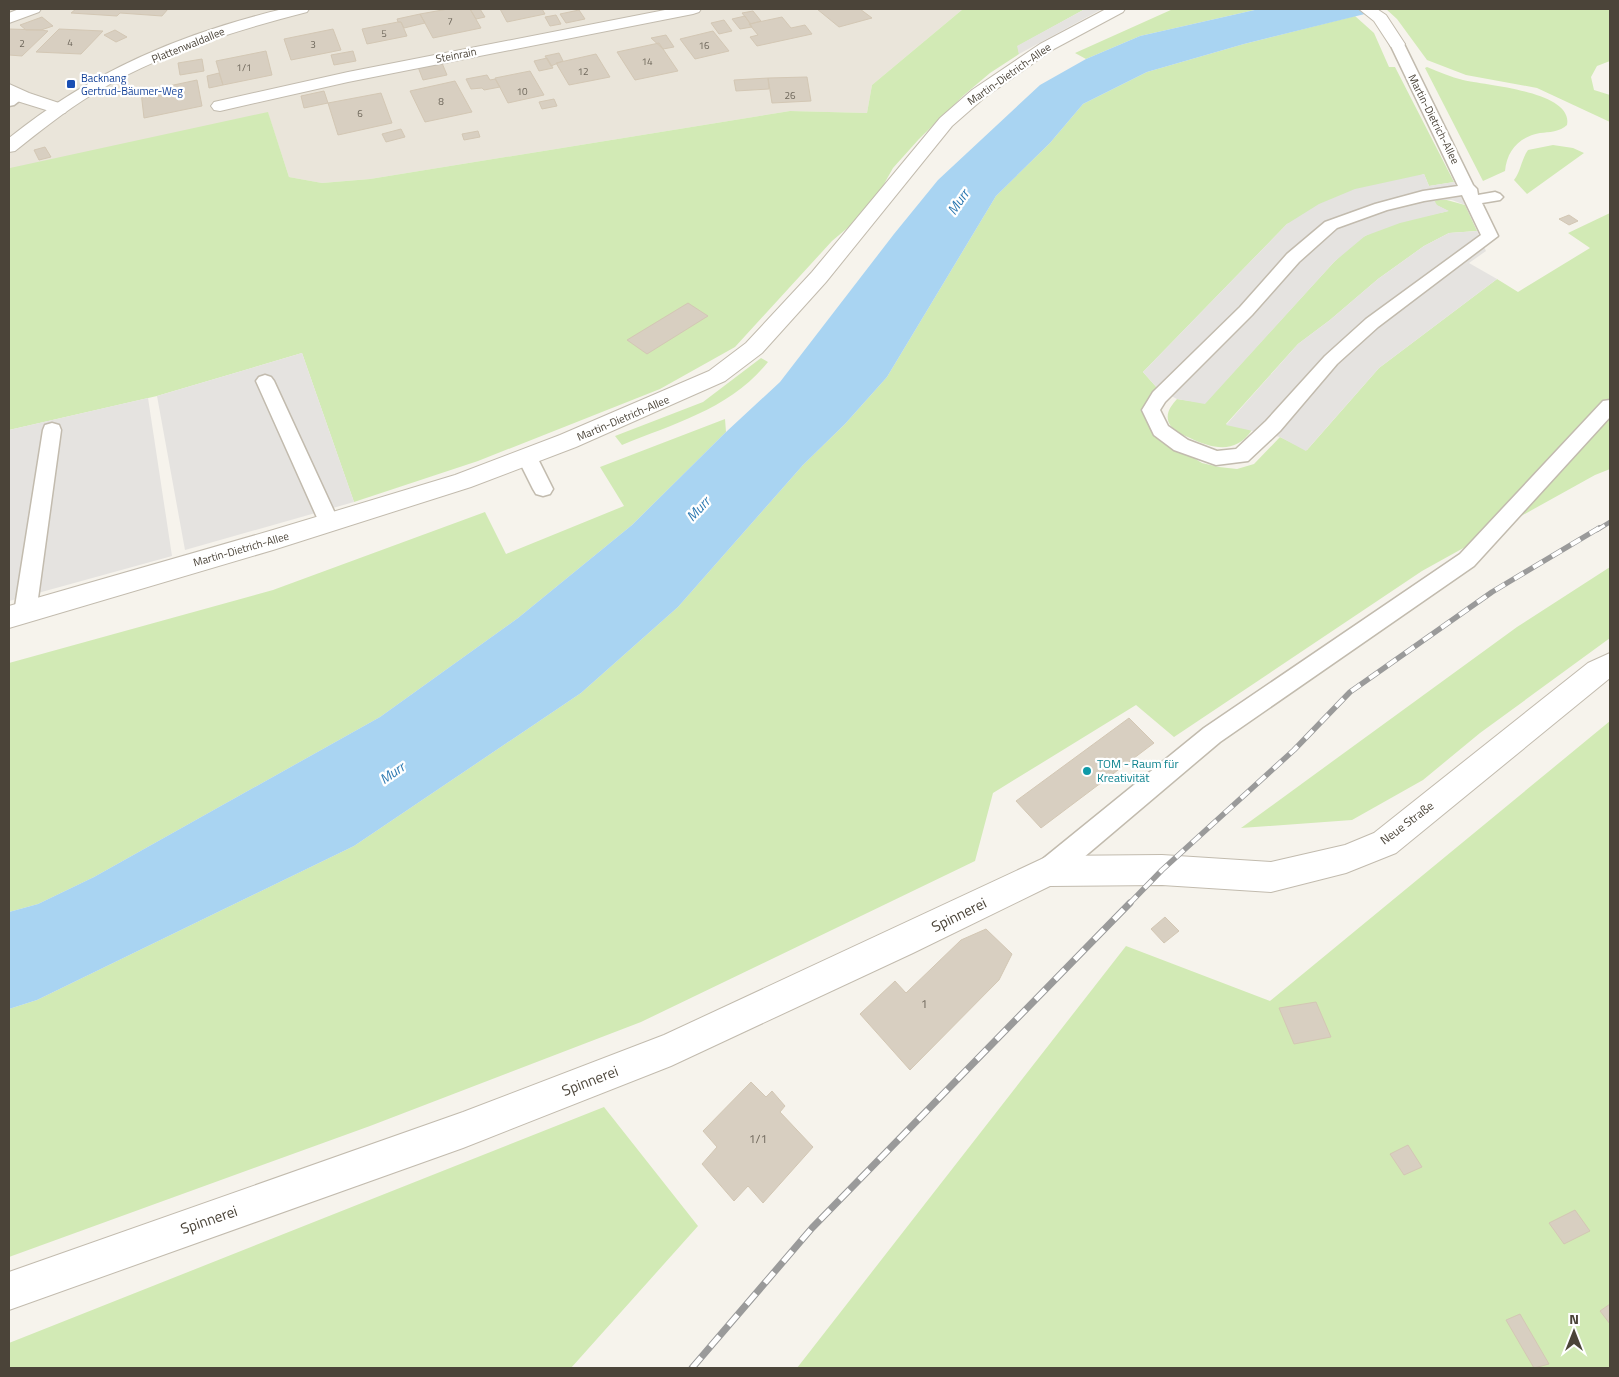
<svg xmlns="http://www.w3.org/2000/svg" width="1619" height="1377" font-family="'Titillium Web',sans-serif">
<rect width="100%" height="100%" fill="#f6f3ec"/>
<path fill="#eae5da" d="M9,9h954l-91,76 -5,28 -77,-2 -420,68 -48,4 -33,-6 -21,-64 -259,57z"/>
<path fill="#d2eab5" d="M963,9h122l-67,37 1,8 -29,19 -26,22 -45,44 -26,29 -23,41 -38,32 -97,106 -75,42 -182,72 -124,41 -52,-149 -145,43 -148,34 1,-262 258,-56 21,65 33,6 48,-4 420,-68 77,2 5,-28z
M1173,9h86l-119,27 -54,23 -11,-6z
M1386,9h224v52l-13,5 -6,11 3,13 16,5v27l-73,-34 -71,-13 -39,-15 -30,-41z
M1355,16l19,17 15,34h6l59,115 -25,4 -5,-12 -137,50 -144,148 15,17 -14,16 2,15 8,14 48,29 17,4 18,2 17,-5 26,-27 27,13 72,-82 118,-89 21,13 72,-44 -22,-15 42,-20v256l-15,6 -173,96 -248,166 -38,-32 -143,88 -18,68 -334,161 -271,104 -361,131v-248l28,-9 317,-154 227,-153 97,-86 125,-142 42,-41 42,-47 109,-181 54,-53 33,-39 64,-32 97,-28z
M1427,67c12,5 24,10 36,13 20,5 111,11 104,45 -7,7 -18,7 -27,8 -21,4 -33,17 -35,38l-22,10 -58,-113z
M1553,145l20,3 11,5 -57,41 -13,-14c7,-9 7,-20 14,-30z
M1443,199l22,6 12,26 -28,2 -25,13 -46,33 -48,41 -32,24 -72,80 26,6c-16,24 -39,19 -62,8 -7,-3 -18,-7 -21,-15 -4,-10 2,-17 8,-24l28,4 129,-141c10,-9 19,-20 31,-26 23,-13 57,-19 83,-25l-12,-6 -3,-4z
M761,358l7,4c-38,47 -93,61 -146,83l-7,-9 88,-34z
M725,419l1,13 -94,93 -114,93 -138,99 -286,160 -56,27 -29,8v-249l264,-73 212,-78 21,42 118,-48 -24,-39z
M1610,567v71l-130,95 -57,47 -71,40 -111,8 276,-201z
M1610,721v647h-813l329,-422 144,55z
M604,1107l94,119 -127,142h-562v-25z"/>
<path fill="#e5e3e0" d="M1085,9h17l-83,45 -2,-8z
M1424,174l5,12 25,-4 11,23 -13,-5h-18l3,5 12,6 -49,12 -35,13 -31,26 -129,142 -28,-5 -19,-10 -15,-17 144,-148 32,-20 36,-15z
M1477,231l9,20 -17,12 28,16 -118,89 -73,83 -26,-14 -54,-12 72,-81 32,-24 48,-41 46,-33 25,-13z
M302,353l52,149 -169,48 -28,-154z
M148,398l24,158 -163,45v-171z"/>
<path fill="#a9d4f2" d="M1259,9h126l-141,35 -97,28 -64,32 -33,39 -54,53 -109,181 -42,47 -42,41 -125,142 -97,86 -227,153 -317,154 -28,9v-97l29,-8 56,-27 286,-160 138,-99 114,-93 94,-93 54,-50 114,-148 44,-54 102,-95 46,-26 54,-23z"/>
<path fill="#d8cfc1" stroke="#d3c7b4" d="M76,9h92l-6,7 -42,-3 -3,3 -46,-3z
M448,9h22l11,19 -48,10 -13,-24z
M470,9h10l5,8 -9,2z
M500,9h42l3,5 -38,8z
M817,9h43l12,9 -33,9z
M579,10l6,9 -19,4 -6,-9z
M753,11l8,10 -10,3 -9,-11z
M420,14l5,9 -21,5 -3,-6h-3l-1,-3z
M556,15l5,9 -11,2 -5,-9z
M745,16l7,11 -12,2 -8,-10z
M42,17l11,9 -12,4h-15l-6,-5z
M782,17l9,11 14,-3 7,9 -55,12 -7,-9 8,-2 -9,-11z
M724,20l8,11 -13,3 -8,-11z
M398,22h3l6,14 -40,8 -5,-15z
M9,29l32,1 7,1 -26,25 -13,-1z
M59,29l44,2 -22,23 -45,-2z
M333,29l8,21 -50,10 -7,-21z
M115,30l12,7 -11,5 -12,-7z
M713,31l16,20 -34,8 -15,-20z
M666,35l8,12 -11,2 -12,-11z
M659,43l19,28 -43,9 -18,-28z
M266,51l6,24 -49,10 -7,-24z
M353,51l3,10 -22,4 -3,-10z
M559,53l4,8 -12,5 -6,-10z
M596,54l14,23 -41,8 -13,-22z
M547,58l6,10 -14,3 -5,-10z
M202,59l2,12 -24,4 -2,-12z
M442,63l5,12 -24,5 -5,-13z
M530,71l14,24 -36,8 -13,-25z
M219,73l4,12 -14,3 -2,-12z
M487,75l3,5 5,-1 5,8 -16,3 -2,-2 -11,1 -5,-10z
M807,77l4,24 -39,2 -4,-25z
M768,78l1,11 -33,2 -2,-11z
M197,80l5,26 -58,12 -3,-26z
M455,81l17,31 -47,10 -15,-31z
M324,91l4,12 -24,5 -3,-12z
M381,93l11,30 -54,12 -10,-32z
M554,99l3,7 -15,3 -3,-7z
M401,129l4,8 -19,5 -4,-8z
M478,131l2,6 -16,3 -2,-6z
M45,147l6,10 -12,3 -5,-10z
M1569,215l9,6 -9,4 -10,-6z
M688,303l20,13 -61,38 -20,-14z
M1129,718l25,25 -113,85 -25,-27z
M1165,917l14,14 -15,12 -13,-14z
M986,929l26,25 -13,26 -89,90 -50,-56 35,-33 11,12 55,-53z
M1316,1002l15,35 -37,7 -15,-36z
M751,1082l15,15 6,-6 13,15 -5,6 33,35 -50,56 -15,-17 -14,15 -32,-37 15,-17 -14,-16z
M1408,1145l14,22 -18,8 -14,-21z
M1575,1210l15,21 -26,13 -15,-21z
M1610,1304v20l-10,-13z
M1520,1314l29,50 -15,4 -28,-48z"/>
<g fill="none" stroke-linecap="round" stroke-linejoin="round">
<defs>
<path id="service" d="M1397,40l7,4 69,141 4,4 1,6 17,-3 5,2 3,3 -3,3 -18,3 16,33 -120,91 -41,37 -57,67 -32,30 -32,4 -42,-15 -20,-15 -12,-25 11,-18 87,-85 47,-53 38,-32 50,-18 48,-13 35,-5 -68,-142zM1462,195l19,40 -115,84 -41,37 -59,65 -30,28 -19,2 -29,-11 -20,-14 -8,-16 5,-8 87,-87 47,-53 38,-34 50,-18 37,-9z
M20,91l7,4 -13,10 -5,1v-10z
M265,375l6,2 3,4 65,141 -3,5 -7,3 -7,-3 -3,-5 -63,-141 3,-4z
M1610,400v17l-136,149 -254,176 -163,138 -9,3 -9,-3 -4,-9 4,-9 165,-134 256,-174 143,-153z
M52,423l7,2 2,5 -25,183 -3,6 -8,3 -8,-3 -3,-6 29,-183 2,-5z
M527,450l7,2 3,5 16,32 -3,5 -7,2 -7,-2 -3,-5 -16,-32 3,-5z"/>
<path id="minor" d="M19,9h22l-2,3 -30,11v-10z
M670,9h31l-2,3 -6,2 -345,68 -128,29 -6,-1 -3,-4 3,-4 134,-30z
M1106,9h19l-2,3 -71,38 -68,48 -32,28 -126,156 -64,71 -37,28 -149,66 -105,40 -198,63 -264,78v-22l264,-76 182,-55 105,-40 149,-64 37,-28 66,-71 128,-154 32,-28 68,-46z
M1359,9h18l9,6 19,29 -2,3h-12l-17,-26z
M9,84l20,9 36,12 3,4 -3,4 -6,1 -42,-13 -8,-5z
M1610,653v25l-214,175 -50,20 -75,19 -109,-7 -112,1 -137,67 -242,113 -208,82 -454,162v-38l454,-160 201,-77 384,-179 114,-1 109,7 74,-17 29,-12 214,-170z"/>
<path id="tertiary" d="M283,9h26l-2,3c-74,19 -149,42 -214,82 -28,17 -53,37 -78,57l-6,1v-14c84,-67 170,-104 274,-129z"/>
</defs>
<use href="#service" stroke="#c2bbae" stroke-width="3"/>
<use href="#minor" stroke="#c2bbae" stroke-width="2"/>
<use href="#tertiary" stroke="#c2bbae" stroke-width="2"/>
<use href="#service" fill="#fff" fill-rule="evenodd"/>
<use href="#minor" fill="#fff" fill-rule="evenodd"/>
<use href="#tertiary" fill="#fff" fill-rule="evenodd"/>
<defs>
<path id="rail-far2" d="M1597,530l13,-8"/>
<path id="rail-far1" d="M1129,904l33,-34 132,-120 56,-58 142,-100 107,-64"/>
<path id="rail" d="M692,1368l120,-140 318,-325"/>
</defs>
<use href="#rail-far2" stroke="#9a9a9a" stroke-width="4.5"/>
<use href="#rail-far1" stroke="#9a9a9a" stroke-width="5.5"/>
<use href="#rail" stroke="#9a9a9a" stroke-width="7"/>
<use href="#rail-far2" stroke="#fff" stroke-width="3" stroke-dasharray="9" stroke-linecap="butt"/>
<use href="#rail-far1" stroke="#fff" stroke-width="4" stroke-dasharray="11" stroke-linecap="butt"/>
<use href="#rail" stroke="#fff" stroke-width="5" stroke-dasharray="14" stroke-linecap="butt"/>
</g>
<rect fill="#1a4fb4" stroke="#fff" stroke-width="2" x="66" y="79" width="10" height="10" rx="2.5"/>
<circle fill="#0f9aa8" stroke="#fff" stroke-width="2" cx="1087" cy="771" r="5"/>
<g text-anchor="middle" stroke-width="4.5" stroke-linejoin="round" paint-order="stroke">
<g font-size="10" fill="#6e675b">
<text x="450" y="25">7</text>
<text x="384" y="37">5</text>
<text x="70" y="46">4</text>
<text x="22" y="47">2</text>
<text x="313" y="48">3</text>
<text x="704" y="49">16</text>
<text x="647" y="65">14</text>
<text x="244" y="71">1/1</text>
<text x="583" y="75">12</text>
<text x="522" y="95">10</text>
<text x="790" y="99">26</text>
<text x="441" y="105">8</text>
<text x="360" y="117">6</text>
</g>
<g font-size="11" fill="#4b4439" stroke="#fff">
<text transform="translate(188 45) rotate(-22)" y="4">Plattenwaldallee</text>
<text transform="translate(456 55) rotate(-11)" y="4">Steinrain</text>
<text transform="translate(1009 74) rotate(-35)" y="4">Martin-Dietrich-Allee</text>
<text transform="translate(1434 119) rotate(63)" y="4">Martin-Dietrich-Allee</text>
<text transform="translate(623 418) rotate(-23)" y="4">Martin-Dietrich-Allee</text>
<text transform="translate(241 549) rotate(-16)" y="4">Martin-Dietrich-Allee</text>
</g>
<g font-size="11" fill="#164399" stroke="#fff" text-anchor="start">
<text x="81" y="82">Backnang<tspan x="81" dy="13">Gertrud-Bäumer-Weg</tspan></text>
</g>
<g font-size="12" fill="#0d838f" stroke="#fff" text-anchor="start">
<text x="1097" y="768">TOM - Raum für<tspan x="1097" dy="14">Kreativität</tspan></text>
</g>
<g font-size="12" fill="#4b4439" stroke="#fff">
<text transform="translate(1407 823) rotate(-37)" y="4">Neue Straße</text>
</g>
<g font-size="12" fill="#6e675b">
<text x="924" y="1008">1</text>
<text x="758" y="1143">1/1</text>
</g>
<g font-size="14" font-style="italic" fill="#2e7ab2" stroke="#fff">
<text transform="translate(958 202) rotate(-56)" y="5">Murr</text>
<text transform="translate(698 509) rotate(-47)" y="5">Murr</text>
<text transform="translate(392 773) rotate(-35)" y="5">Murr</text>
</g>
<g font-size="15" fill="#4b4439" stroke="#fff">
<text transform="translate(959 915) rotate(-26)" y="5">Spinnerei</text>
<text transform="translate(590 1081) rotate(-21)" y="5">Spinnerei</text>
<text transform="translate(209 1220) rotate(-19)" y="5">Spinnerei</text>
</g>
</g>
<rect width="1619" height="1377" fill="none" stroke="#4b4439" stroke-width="20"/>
<g transform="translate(1574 1332)" stroke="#ffffff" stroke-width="4" paint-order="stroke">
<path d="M0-4L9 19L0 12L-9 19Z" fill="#4b4439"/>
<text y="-8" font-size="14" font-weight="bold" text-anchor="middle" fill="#4b4439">N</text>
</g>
</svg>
